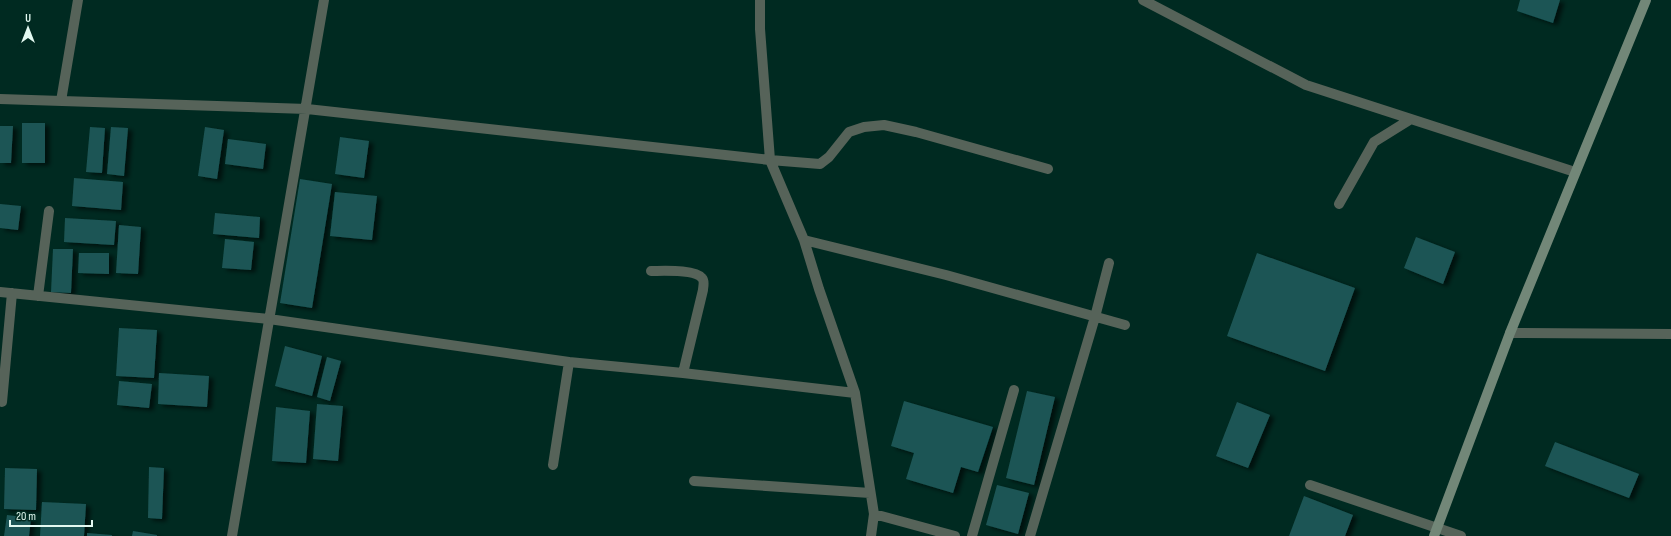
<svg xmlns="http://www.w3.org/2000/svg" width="1671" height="536" font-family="'Sofia Sans Condensed',sans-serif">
<defs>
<filter id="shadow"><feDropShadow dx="4.5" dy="2.5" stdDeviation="2" flood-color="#0009"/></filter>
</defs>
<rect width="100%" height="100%" fill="#002a21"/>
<path fill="#1c5554" filter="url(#shadow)" d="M1520,0h40l-7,23 -36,-12z
M22,123h23v40h-23z
M0,126h13l-2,37h-11z
M90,127l15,1 -3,45 -16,-1z
M111,127l17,1 -4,48 -17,-2z
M205,127l19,3 -7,49 -19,-3z
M340,137l29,4 -5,37 -29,-4z
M228,139l38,5 -3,25 -38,-5z
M74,178l49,4 -2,28 -49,-4z
M300,179l32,5 -20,124 -32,-5z
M335,192l42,4 -5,44 -42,-4z
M0,204l21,2 -3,24 -18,-2z
M215,213l45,4 -1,21 -46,-4z
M65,218l51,3 -2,24 -50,-3z
M119,225l22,2 -3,47 -22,-1z
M1416,237l39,15 -12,32 -39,-16z
M225,239l29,3 -3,28 -29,-2z
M53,249h20l-2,44 -20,-1z
M79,253h30v21l-31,-1z
M1257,253l98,35 -30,83 -98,-35z
M119,328l38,2 -3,48 -38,-2z
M285,346l37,10 -10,40 -37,-10z
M327,357l14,4 -11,40 -13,-4z
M159,373l50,3 -2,31 -49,-3z
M119,381l33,3 -3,24 -32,-3z
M1027,391l28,6 -21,88 -28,-7z
M904,401l89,26 -15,45 -17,-5 -8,26 -47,-14 8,-26 -23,-7z
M1237,402l33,13 -22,53 -32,-12z
M317,404l26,2 -5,55 -25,-2z
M276,407l34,4 -4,52 -34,-2z
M1555,442l84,32 -10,24 -84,-32z
M149,467l15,1 -2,51 -14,-1z
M5,468l32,1 -1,41 -32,-1z
M997,485l32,8 -11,41 -32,-9z
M1304,496l49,19 -8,21h-56z
M42,502l44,2 -2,32h-44z
M7,515l24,3 -2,18h-25z
M133,531l24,4v1h-25z
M87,533l25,2v1h-25z"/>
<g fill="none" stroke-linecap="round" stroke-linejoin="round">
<path stroke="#566359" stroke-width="10" d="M760,0v29l10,131 50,4 9,-7 20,-25 15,-5 20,-2 32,7 132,37
M1143,0l163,85 269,87
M0,99l307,10 463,51 34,80 15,49 36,104 19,121 -3,22
M61,101l17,-101
M1339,204l35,-62 37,-23
M804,240l142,35 179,50
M651,271c12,0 44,-2 51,7 3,3 1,9 1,12l-20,83
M0,292l269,27 300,43 114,11 172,20
M38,296l11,-85
M1510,333l161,1
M2,402l10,-109
M553,465l16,-103
M694,481l176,12
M1310,485l151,51
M874,514l81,22
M232,536l92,-536
M972,536l42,-146
M1030,536l65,-219 14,-54"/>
<path stroke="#728778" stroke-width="10" d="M1434,536l76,-203 136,-333"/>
</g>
<g transform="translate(28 28)" stroke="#002a21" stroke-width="3" paint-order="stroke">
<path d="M0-3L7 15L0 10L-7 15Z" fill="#e3f9f1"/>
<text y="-6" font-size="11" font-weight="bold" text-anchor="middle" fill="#e3f9f1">U</text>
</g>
<path d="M10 520v6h82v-6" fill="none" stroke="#e3f9f1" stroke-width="2"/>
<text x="16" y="520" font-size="12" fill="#e3f9f1" stroke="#002a21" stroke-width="3" paint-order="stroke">20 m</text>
</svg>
